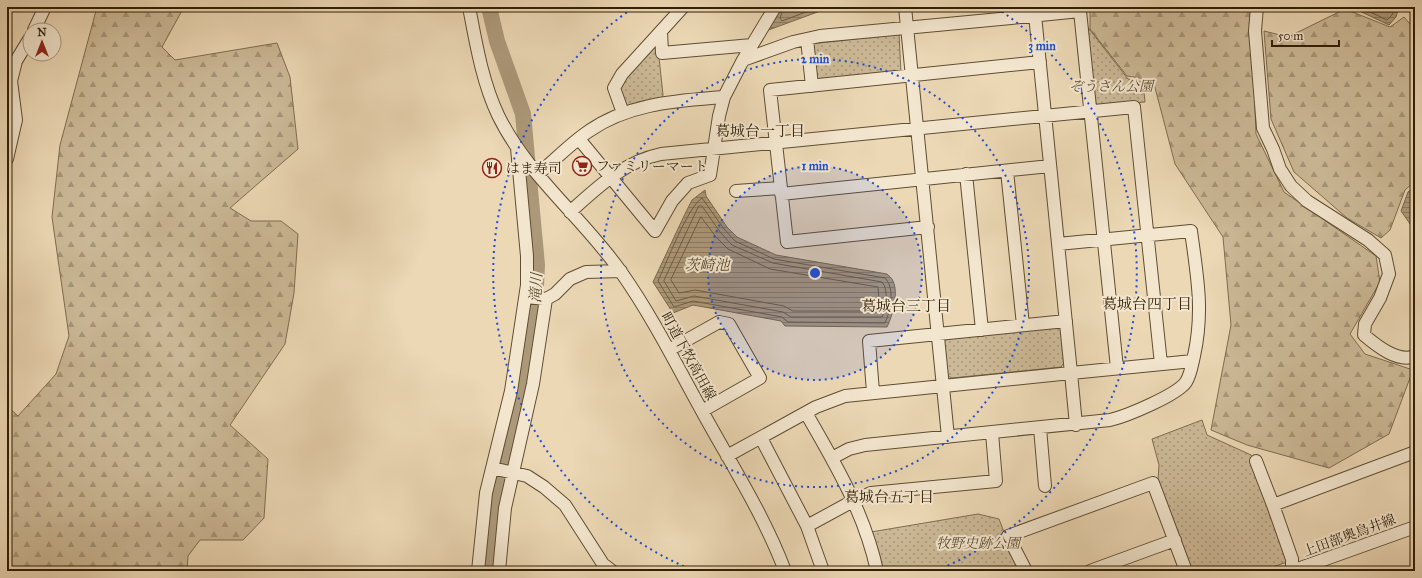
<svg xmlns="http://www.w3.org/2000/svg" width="1422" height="578" font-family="'IM FELL Great Primer','Noto Serif JP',serif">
<defs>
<pattern id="forest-firs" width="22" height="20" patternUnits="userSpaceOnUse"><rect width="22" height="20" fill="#ccb997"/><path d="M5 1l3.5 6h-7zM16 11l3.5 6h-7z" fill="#a69679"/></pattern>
<pattern id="park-dots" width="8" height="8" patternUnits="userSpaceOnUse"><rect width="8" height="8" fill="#ccb997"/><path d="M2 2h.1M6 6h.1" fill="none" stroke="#a69679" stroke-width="1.8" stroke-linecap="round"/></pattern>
<pattern id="water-rules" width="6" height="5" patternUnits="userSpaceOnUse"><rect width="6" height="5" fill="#ac997a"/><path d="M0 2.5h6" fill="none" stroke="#8c7c62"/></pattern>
</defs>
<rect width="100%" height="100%" fill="#ecd8b5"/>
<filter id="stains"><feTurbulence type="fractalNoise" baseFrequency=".005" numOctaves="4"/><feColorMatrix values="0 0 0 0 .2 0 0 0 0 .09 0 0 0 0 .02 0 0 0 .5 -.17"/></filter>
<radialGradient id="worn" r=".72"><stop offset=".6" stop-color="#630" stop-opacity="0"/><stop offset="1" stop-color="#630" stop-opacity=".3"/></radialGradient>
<path fill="url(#forest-firs)" stroke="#7e6c4f" d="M97,7h87l-22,40 13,13 102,-17 13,34 8,72 -68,59 21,13h30l17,13 -4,59 -9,51 -55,81 38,34 -4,59 -21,22h-43l-12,16 -1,15h-180v-165l11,10 38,-42 13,-38 -17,-119 8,-72z
M1090,7h161l5,127 28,58 92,64 4,26 -30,52 15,20 48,16 -24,64 -60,34 -82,-23 -36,-15 20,-105 -8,-88 -48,-73 -22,-84 -26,-4 -37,-47z
M1345,9l45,18 14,-10 11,13v151l-10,9 -15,40 -9,8 -34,-20 -53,-46 -23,-53 -7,-88 24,6z"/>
<path fill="url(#park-dots)" stroke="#7e6c4f" d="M1086,25l42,54 15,3 2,20 -51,4z
M899,34l2,39 -84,6 -6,-35z
M655,46l3,2 5,47 -1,3 -18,3 -17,6 -10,-19z
M1057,327l4,2 3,34 -3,4 -109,11 -6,-3 -2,-33 4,-5z
M1202,420l5,15 44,20 39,106 -29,10h-71l-32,-91 1,-15 -7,-26z
M978,514l21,5 20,52h-135l-13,-39z"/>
<path fill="url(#water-rules)" stroke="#7a684c" d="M781,7h77l-35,3 -60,22 12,-12z
M1351,7h48l-3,10 -7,8z
M1415,185v46l-14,-20 7,-19z
M705,190l1,6 21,31 10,10 39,18 111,19c2,2 5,4 6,7 6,12 -1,36 -6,46l-102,-1 -4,-5 -88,-16 -20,8 -20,-31 31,-66 8,-16z"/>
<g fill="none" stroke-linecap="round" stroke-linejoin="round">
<path stroke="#6e5c40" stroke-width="1" d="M784,7l-4,11 2,3 37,-14
M1360,7l27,13 5,-5 3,-8
M702,198l22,31 11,12 39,18 111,19c10,10 6,32 0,45l-97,-1 -6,-5 -89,-16 -19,6 -16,-26c8,-17 30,-75 44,-83z
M699,206h3l18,26 12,13 41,18 109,19c7,7 4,28 0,35h-91l-8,-5 -89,-16 -18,5 -12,-20z
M701,217l15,20 12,12 42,20 108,18 1,13 -1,11h-85l-9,-5 -89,-16 -16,3 -8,-13z"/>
<path stroke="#ac997a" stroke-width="16" d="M488,571l9,-78 28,-123 10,-62 2,-43 -14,-151 -26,-73 -8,-34"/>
<defs>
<path id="minor" d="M469,7c7,36 13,74 29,108 29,60 85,103 123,157 31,44 55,92 81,139 29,53 62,104 83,160
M905,7l43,430
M1009,7l2,11 69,-7 37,357
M1257,7l-2,24 8,97 10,21 7,20 11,17 16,15 61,39 17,15 4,19 -9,24 -15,26 -1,11c13,11 34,28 51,21
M1035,15l36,358 122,-12
M34,30l11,-23
M661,31l1,22 90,-8
M807,39l5,47
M743,60l50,-18 27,-6 191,-18
M623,113l-9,-25 8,-14 61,-67
M579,139l76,92 17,-30 16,-18 22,-8 9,-59 5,-19 19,-37 32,-53
M7,159l9,-39 -5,-39 5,-20 14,-23
M1007,171l16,154
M538,174c17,-14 33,-31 51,-43 40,-28 88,-30 135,-34
M966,174l16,156
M736,191l45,-3
M781,194l269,-28
M570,212c28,-25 53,-50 91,-58l473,-47 27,257
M928,227l-141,15 -17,-152 270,-28
M526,297l20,2 9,-5 15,-15 16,-7 35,-1
M669,350l50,-28 10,2 31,54 -58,33
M873,392l-4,-51 197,-20
M806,413c29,50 59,101 71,158
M1040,428l5,58
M761,438l46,88 16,45
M727,456l89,-49 29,-11 226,-23 5,52
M832,458l17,-9 16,-4 245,-25c17,-4 67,-25 76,-38 5,-8 6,-18 8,-26 10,-46 3,-80 -3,-125l-133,13
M1256,461l17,44
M492,468l35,8 17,11 21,18 38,59 9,7
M807,526l46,-25 18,-8 125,-12 -4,-48
M478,571l8,-78 25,-102 16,-106v-29l-10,-108
M499,571l6,-63 28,-124 13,-85
M1026,571l-18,-35 145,-53 33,88
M1090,571l85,-31
M1292,571v-12l-19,-54 142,-53
M1292,571l123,-44"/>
</defs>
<use href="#minor" stroke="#5f4d32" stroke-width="14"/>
<use href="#minor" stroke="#f3e6cf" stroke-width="12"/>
</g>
<circle cx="815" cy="273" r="107" fill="#1d4ed8" fill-opacity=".12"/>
<g fill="none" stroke="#1d4ed8" stroke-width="2" stroke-dasharray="2 4">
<circle cx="815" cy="273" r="107"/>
<circle cx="815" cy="273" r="214"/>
<path d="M695 571A321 321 0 0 1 633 8M997 8A321 321 0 0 1 935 571"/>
</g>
<defs>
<symbol id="supermarket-ring" viewBox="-11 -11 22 22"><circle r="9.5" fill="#f3e6cf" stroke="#8f2418" stroke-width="1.5"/><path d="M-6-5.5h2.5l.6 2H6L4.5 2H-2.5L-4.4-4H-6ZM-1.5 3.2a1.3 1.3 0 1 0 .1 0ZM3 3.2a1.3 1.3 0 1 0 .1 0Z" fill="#8f2418"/></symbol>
<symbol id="restaurant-ring" viewBox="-11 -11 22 22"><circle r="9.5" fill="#f3e6cf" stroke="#8f2418" stroke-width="1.5"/><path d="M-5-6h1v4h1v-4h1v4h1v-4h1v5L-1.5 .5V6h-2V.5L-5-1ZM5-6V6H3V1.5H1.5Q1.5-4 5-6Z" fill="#8f2418"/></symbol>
</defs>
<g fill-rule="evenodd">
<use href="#supermarket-ring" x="571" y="155" width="22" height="22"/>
<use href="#restaurant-ring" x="481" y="157" width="22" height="22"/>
</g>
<g text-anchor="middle" stroke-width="4" stroke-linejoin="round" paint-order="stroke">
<g font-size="14" font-style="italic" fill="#5f4d32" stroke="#f3e6cf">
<text x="1111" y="91">ぞうさん公園</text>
<text x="978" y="548">牧野史跡公園</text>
</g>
<g font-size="14" fill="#301f07" stroke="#f3e6cf" text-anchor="start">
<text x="596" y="171">ファミリーマート</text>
<text x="506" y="173">はま寿司</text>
</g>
<g font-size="14" fill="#301f07" stroke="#f3e6cf">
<text transform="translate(689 356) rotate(61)" y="5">町道下牧高田線</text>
<text transform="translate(1349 535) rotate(-20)" y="5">上田部奥鳥井線</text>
</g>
<g font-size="15" fill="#301f07" stroke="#f3e6cf">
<text x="760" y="136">葛城台一丁目</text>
<text x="1147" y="309">葛城台四丁目</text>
<text x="906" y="311">葛城台三丁目</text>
<text x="889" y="502">葛城台五丁目</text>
</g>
<g font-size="15" font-style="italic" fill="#5b4a2f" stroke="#f3e6cf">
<text x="707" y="270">茨崎池</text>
<text transform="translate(536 288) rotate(-87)" y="5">滝川</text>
</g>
</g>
<circle cx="815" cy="273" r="6" fill="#1d4ed8" stroke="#f3e6cf" stroke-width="2"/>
<g font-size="12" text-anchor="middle" font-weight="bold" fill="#1d4ed8" stroke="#f3e6cf" stroke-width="4" stroke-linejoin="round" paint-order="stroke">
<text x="1042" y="50">3 min</text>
<text x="815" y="63">2 min</text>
<text x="815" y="170">1 min</text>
</g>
<rect width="1422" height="578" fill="none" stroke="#ecd8b5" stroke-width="24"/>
<rect x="8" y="8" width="1406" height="562" fill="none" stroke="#301f07" stroke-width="2"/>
<rect x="12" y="12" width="1398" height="554" fill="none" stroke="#301f07"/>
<g transform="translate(42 42)"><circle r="19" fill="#f3e6cf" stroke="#a5967f"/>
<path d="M0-3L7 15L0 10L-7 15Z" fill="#8f2418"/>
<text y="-6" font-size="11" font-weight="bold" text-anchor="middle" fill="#301f07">N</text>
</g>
<path d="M1272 40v6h67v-6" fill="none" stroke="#301f07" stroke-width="2"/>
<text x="1278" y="40" font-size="12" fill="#301f07" stroke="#f3e6cf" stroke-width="3" paint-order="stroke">50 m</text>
<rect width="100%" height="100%" filter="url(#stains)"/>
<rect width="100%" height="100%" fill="url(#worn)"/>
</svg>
